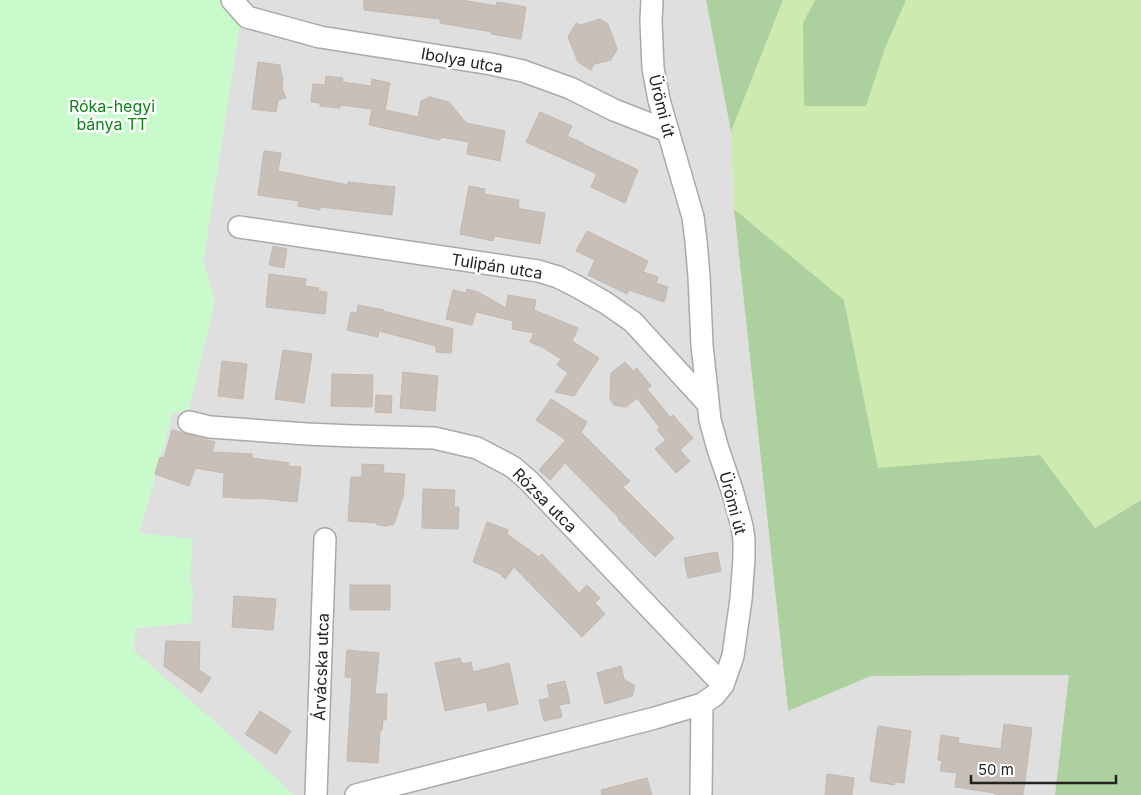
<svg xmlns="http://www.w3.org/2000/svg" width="1141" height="795" font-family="Inter,sans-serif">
<rect width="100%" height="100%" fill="#f2efe9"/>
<path fill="#e0dfdf" d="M215,0h491l25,132 3,77 54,502 83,-35 199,-1 -15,120h-794l-127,-144 1,-23 56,-5 2,-33 -3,-10 -51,-46 34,-122 42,-111 -12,-39 37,-239z"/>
<path fill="#cdebb0" d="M783,0h358v500l-46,28 -55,-73 -162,14 -34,-169 -110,-91 -3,-77z"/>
<path fill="#add19e" d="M706,0h77l-52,132z
M815,0h91l-21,48 -19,58h-62l-1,-83z
M734,209l110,91 34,168 162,-13 55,73 46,-28v295h-86l14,-120 -198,1 -83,35z"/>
<path fill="#c8facc" d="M0,0h240v23l-37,239 12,39 -26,109 -16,3 -34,120 54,6 -3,41 3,10 -2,33 -56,5 -1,23 90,79 69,64 -1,1h-292z"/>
<path fill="#c7bfb8" stroke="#c4b6ab" d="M364,0h97l35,6 1,-4 29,5 -5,32 -30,-5 1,-2 -52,-9v-4l-76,-9z
M600,19l8,5 9,25 -6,11 -17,4 -3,6 -13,-8 -10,-25 8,-14 4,2z
M258,62l22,3 1,8 2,4 -1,11 4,10 -8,2 -2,12 -24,-3z
M326,76l17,2 -1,4 29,4 1,-7 18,4 -5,27 33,7 3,-16 9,-4 19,5 17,21 39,8 -5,30 -33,-7 2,-12 -28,-5 -1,3 -71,-15 3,-16 -32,-4v3l-20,-2v-3l-9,-1 2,-18 12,1z
M540,112l32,14 -5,10 16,7v1l55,26 -13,33 -34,-16 6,-13 -71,-32z
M264,151l17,2 -3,18 70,14v-3l47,5 -3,28 -72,-8v3l-22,-4 1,-5 -41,-6z
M469,186l16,3 -1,5 35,6 -1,7 3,2 24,4 -5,31 -46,-8 -1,5 -33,-7z
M587,231l61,30 -5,11 15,5 -2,6 12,4 -4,15 -35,-12 -2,4 -39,-19 7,-15 -19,-9z
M273,246l14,3 -3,19 -15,-3z
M269,274l37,5 -1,7 14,2 -1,3 9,1 -2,22 -59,-7z
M467,289l11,3 28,16 2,-13 28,5 -2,10 44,18 -6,13 27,17 -25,38 -19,-4 13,-19 -11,-8 4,-6 -17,-11 -14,-6 4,-9 -22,-4 1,-8 -37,-9 -4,13 -26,-6 7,-29 13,3z
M358,305l26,5 -1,1 70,18 -2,24 -15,-1v-6l-57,-15 -1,6 -31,-7 4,-18 6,1z
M283,350l29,4 -8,49 -29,-4z
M222,361l25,3 -4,35 -25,-3z
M625,362l8,9 4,-3 14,18 -4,3 24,29 2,-3 20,23 -13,12 10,11 -14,12 -21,-24 11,-9 -9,-10 3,-2 -23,-30 -11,9 -12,-2 -4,-6 1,-26z
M403,372l35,4 -3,35 -35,-3z
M332,374l41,1 -1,32 -41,-1z
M376,395l16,1 -1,17 -16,-1z
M551,399l36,23 -6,10 49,49 -7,6 51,51 -19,19 -37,-38 1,-1 -54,-55 -15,17 -11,-10 27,-30 -30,-20z
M172,430l43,12 -3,10 40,2v4l37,5 -1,3 13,1 -4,35 -39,-4v1l-35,-2 1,-24 -29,-5 -6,18 -34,-12 5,-17 4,1z
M362,464l22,1 -1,8 22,1 -2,23 -9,27 -8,2 -9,-1v-2l-29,-2 3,-44h11z
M423,489l32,1 -1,17h5l-1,22 -36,-1z
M487,522l21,8 -1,4 32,23 3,-3 37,39 8,-8 13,13 -5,5 10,11 -23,23 -68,-70 -9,12 -6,-6 -26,-11z
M717,552l4,19 -33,7 -4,-20z
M350,585h40v25h-40z
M234,596l42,3 -3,31 -41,-3z
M166,641l34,1 -1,28 12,8 -10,15 -37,-27z
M347,650l32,3 -4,41h12l-1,26h-3l-1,10h-2l-2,33 -31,-2 5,-83 -7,-1z
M460,658l2,6 9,-2 2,10 36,-9 9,41 -30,7 -2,-9 -41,9 -10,-48z
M621,666l3,13 11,7 -3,10 -27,8 -8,-31z
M565,681l5,22 -11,2 3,12 -18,4 -5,-21 11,-2 -3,-13z
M260,711l31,20 -15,23 -31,-20z
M1004,724l28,4 -9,67h-28v-2l-40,-6 2,-14 -17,-2 2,-10 -4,-1 3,-25 18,3 -1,5 43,6z
M878,726l33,5 -7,52 -10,-1v3l-24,-4z
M827,774l27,4 -2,17h-27z
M647,778l5,17h-50l-1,-5z"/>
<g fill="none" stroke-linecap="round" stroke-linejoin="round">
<defs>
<path id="minor" d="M232,0l15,17 73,20 171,27 32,7 47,17 44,22 54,21
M239,227l299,44 20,6 18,9 30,17 27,19 75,82
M189,422l21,5 97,7 46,2 81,2 43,10 36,19 16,14 194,204
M316,795l9,-256
M356,795l299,-77 47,-14 13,-9 8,-10 10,-29 8,-57 3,-41v-18l-2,-14 -10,-36 -14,-41 -8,-29 -8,-75 -3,-69 -3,-35 -3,-24 -34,-117 -6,-32 -2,-47 1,-21
M701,795l1,-91"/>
</defs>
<use href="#minor" stroke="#a9a9a9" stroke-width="24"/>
<use href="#minor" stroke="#fff" stroke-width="21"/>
</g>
<g text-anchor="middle" stroke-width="5" stroke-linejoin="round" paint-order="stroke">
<g font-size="16" fill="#222" stroke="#fff">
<text transform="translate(462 60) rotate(10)" y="6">Ibolya utca</text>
<text transform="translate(662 106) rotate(76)" y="6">Ürömi út</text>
<text transform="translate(497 266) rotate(9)" y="6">Tulipán utca</text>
<text transform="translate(545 500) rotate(45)" y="6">Rózsa utca</text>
<text transform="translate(733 503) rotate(75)" y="6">Ürömi út</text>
<text transform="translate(321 667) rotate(-88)" y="6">Árvácska utca</text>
</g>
<g font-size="16" fill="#0c8416" stroke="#fff">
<text x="112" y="112">Róka-hegyi<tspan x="112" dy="18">bánya TT</tspan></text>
</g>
</g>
<path d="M971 775v8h145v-8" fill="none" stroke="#222222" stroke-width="2.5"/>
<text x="978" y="775" font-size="15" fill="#222222" stroke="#ffffff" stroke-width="4" paint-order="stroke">50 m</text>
</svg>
